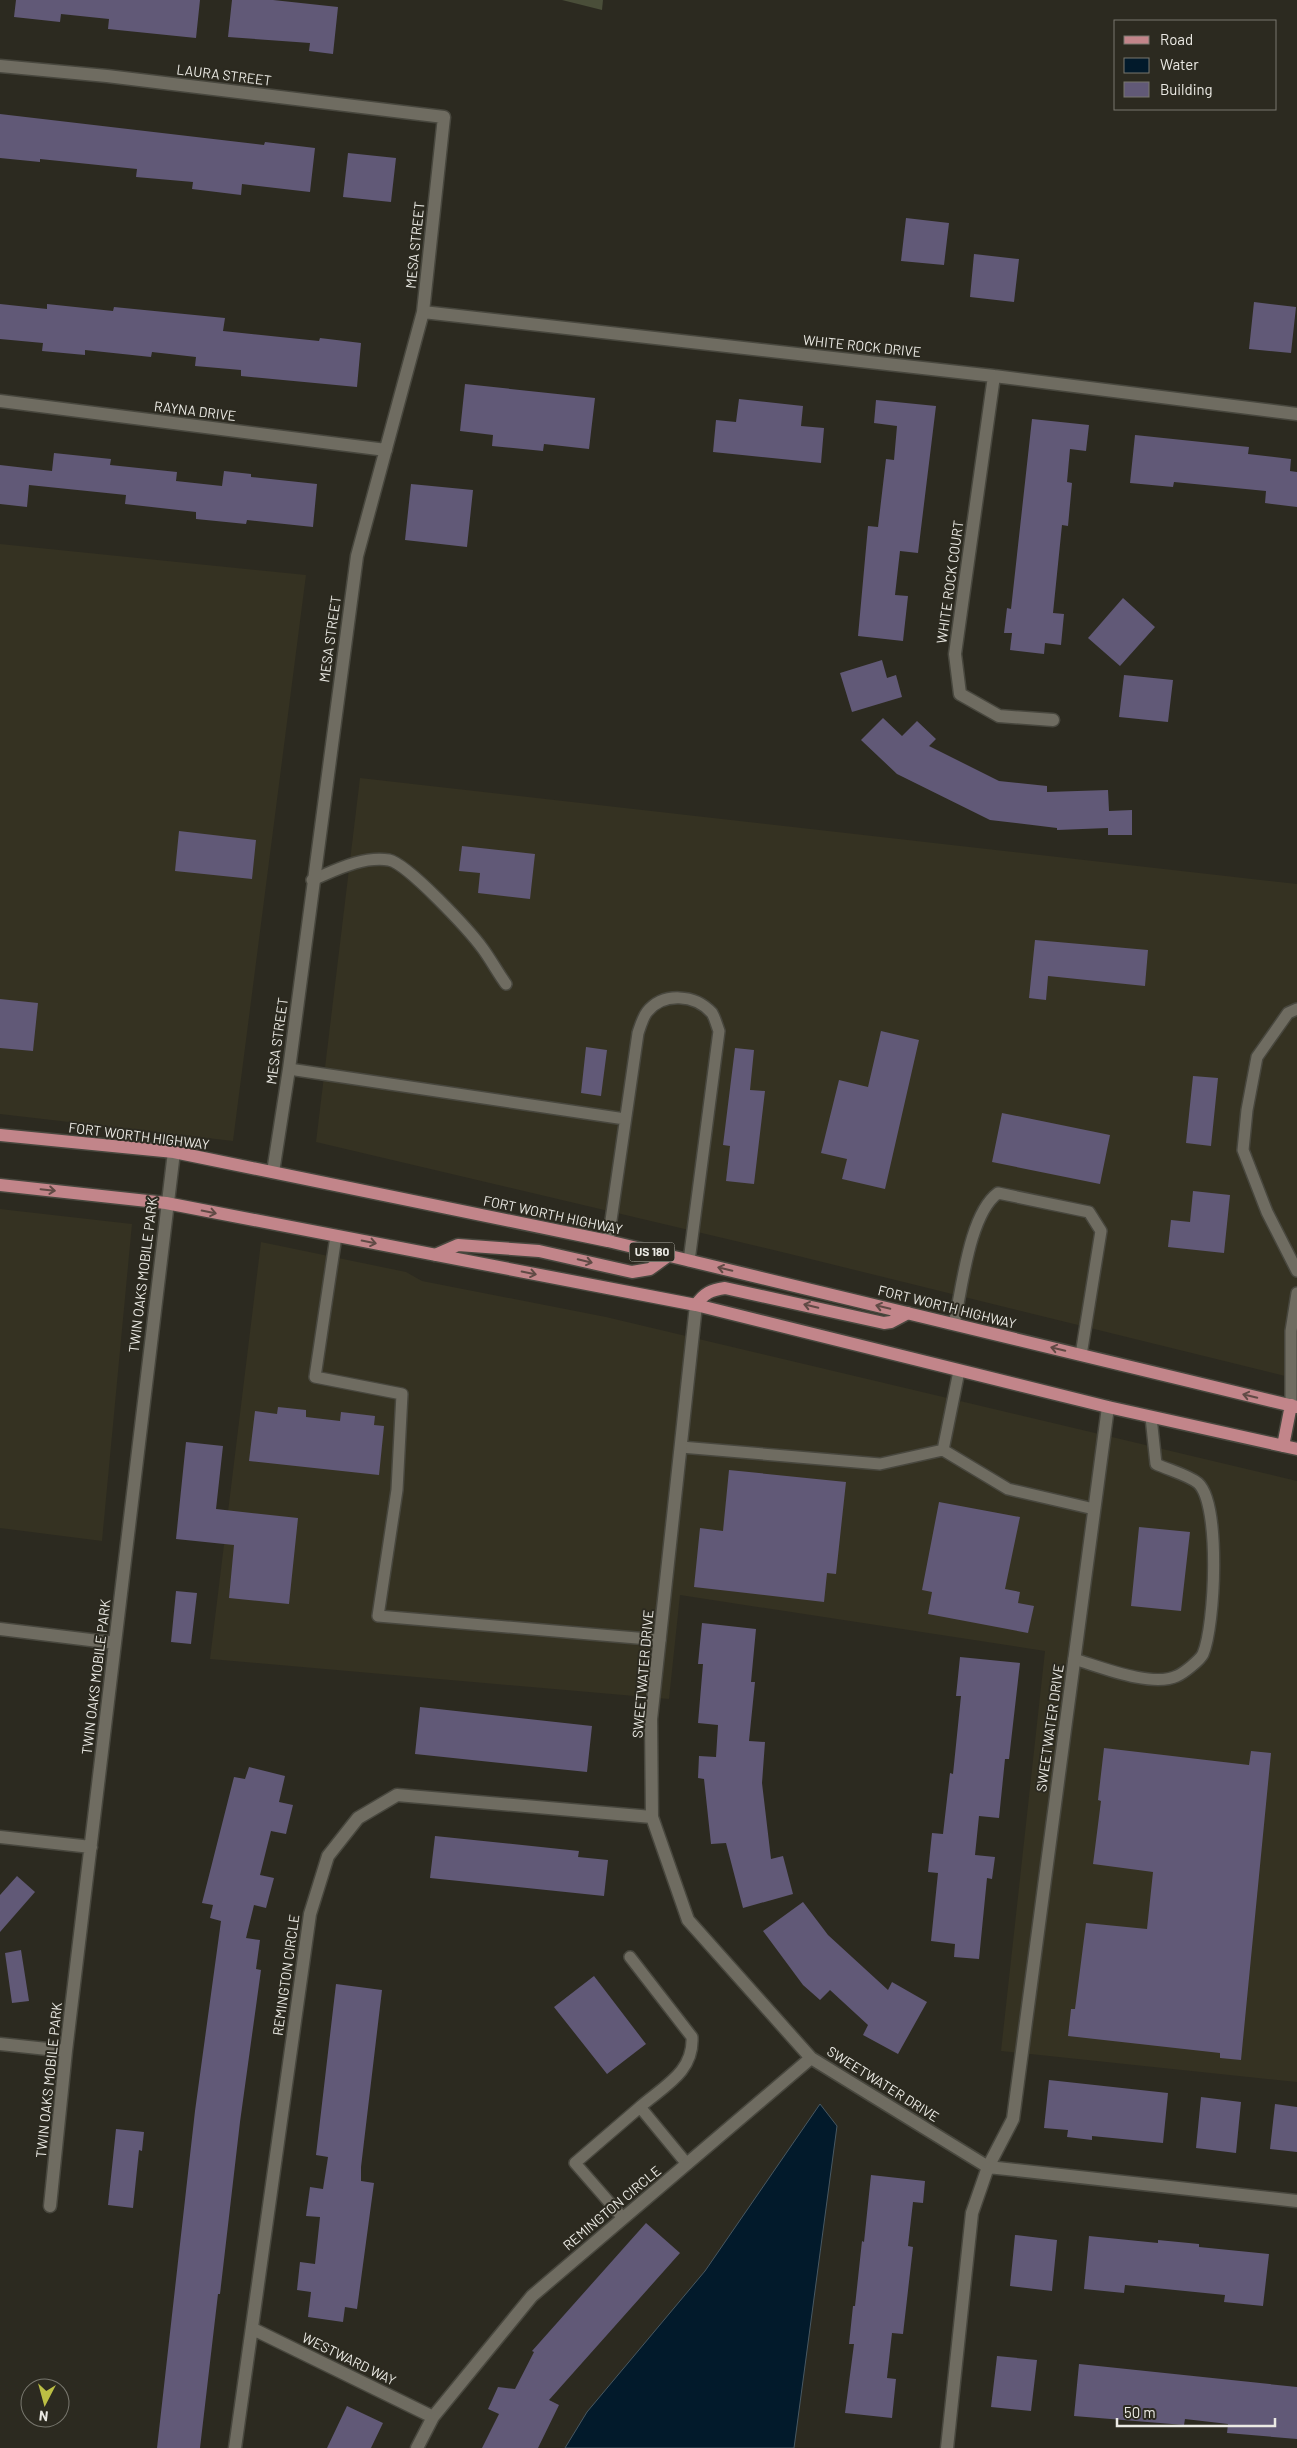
<svg xmlns="http://www.w3.org/2000/svg" width="1297" height="2448" font-family="Barlow,sans-serif">
<rect width="100%" height="100%" fill="#2c2a20"/>
<path fill="#353222" d="M0,544l306,31 -73,566 -233,-27z
M360,778l937,106v495l-511,-126 -470,-111z
M0,1209l132,15 -30,317 -102,-13z
M261,1242l145,30 16,9 184,36 691,164v601l-296,-31 44,-400 -365,-56 -11,104 -459,-40z"/>
<path fill="#4a4e39" d="M562,0h41l-1,10z"/>
<path fill="#021a2b" stroke="#485862" d="M820,2104l17,22 -43,322h-229l22,-36 118,-141z"/>
<path fill="#615977" d="M16,0h184l-4,38 -88,-9 1,-10 -48,-5 -1,8 -46,-5z
M232,0h41l65,7 -5,47 -24,-3 1,-8 -82,-6z
M0,114l264,31 1,-3 50,6 -5,44 -68,-8 -1,11 -49,-6 1,-7 -57,-5 1,-8 -97,-10v3l-40,-4z
M348,153l48,5 -5,44 -48,-5z
M906,218l43,5 -5,42 -43,-4z
M974,254l45,5 -5,43 -44,-5z
M1254,302l42,5 -5,46 -42,-4z
M0,304l47,5v-5l66,7 1,-4 111,11 -2,13 96,10 1,-3 41,5 -4,44 -116,-11v-6l-46,-4 1,-9 -44,-5 -1,5 -66,-7v5l-43,-4 1,-8 -43,-4z
M465,384l130,14 -6,51 -45,-5 -1,7 -51,-5 1,-11 -33,-4z
M739,399l64,7 -2,20 23,2 -3,35 -108,-11 3,-32 20,2z
M876,400l60,6 -18,147 -18,-2 -5,44 13,1 -5,45 -45,-5 10,-110 10,1 8,-68 8,1 3,-34 -23,-3z
M1032,419l57,6 -3,26 -16,-2 -3,33 5,1 -4,43 -6,-1 -9,88 11,1 -3,31 -16,-2 -1,11 -34,-4 2,-17h-8l3,-25 4,1z
M1135,435l114,12 -1,7 43,5 -1,12 7,1v35l-32,-4 1,-12 -92,-9 -1,5 -43,-4z
M54,453l57,6 -1,6 67,7 -1,9 46,5 2,-15 27,3v3l66,7 -4,43 -66,-7 -1,4 -50,-5v-7l-71,-8 1,-9 -97,-10 -2,22 -27,-3v-39l52,6z
M411,484l62,6 -6,57 -62,-7z
M1123,598l32,29 -35,39 -32,-28z
M882,660l5,18 9,-3 6,22 -50,15 -12,-39z
M1124,675l49,5 -5,42 -49,-5z
M883,718l19,18 15,-15 19,18 -7,7 70,35 48,5v6l61,-2 1,21 23,-1v25h-24v-7l-51,2v-2l-67,-8 -93,-46 -36,-34z
M179,831l77,9 -4,39 -77,-8z
M462,846l73,8 -5,45 -52,-6 2,-20 -21,-2z
M1035,940l113,10 -3,36 -97,-10 -2,24 -17,-2z
M0,999l38,4 -5,48 -33,-3z
M881,1031l38,9 -34,149 -43,-10 5,-20 -26,-6 18,-73 29,7z
M586,1047l21,3 -6,46 -20,-3z
M735,1048l19,2 -4,40 15,1 -11,93 -28,-3 4,-35 -7,-1z
M1193,1076l25,2 -7,68 -25,-3z
M1002,1113l108,22 -10,49 -108,-22z
M1193,1191l37,4 -6,58 -56,-6 3,-27 19,2z
M278,1407l28,3v7l34,4 1,-9 34,4 -1,9 10,1 -5,49 -130,-14 6,-50 22,3z
M186,1442l37,4 -7,63 82,9 -9,86 -60,-6 5,-53 -58,-6z
M729,1470l117,12 -10,92 -9,-1 -3,29 -130,-15 6,-59 23,3z
M939,1502l81,15 -15,72 15,3 -2,11 16,3 -6,27 -100,-19 4,-22 -10,-2z
M1139,1527l51,5 -9,79 -50,-5z
M176,1591l21,2 -6,51 -20,-2z
M702,1623l54,6 -5,53h4l-6,59 16,1 -3,41 9,76 12,-3 10,38 -50,14 -17,-65 -15,1 -7,-65 -6,-1 1,-22 17,1 2,-32 -20,-2 5,-59h-5z
M960,1657l60,6 -11,96h-4l-6,59 -20,-2 -4,39 20,2 -3,22 -5,-1 -8,81 -25,-2 1,-13 -24,-3 7,-68 -10,-1 4,-39 11,1 7,-61 3,1 8,-78h-5z
M420,1707l172,19 -5,46 -172,-18z
M1104,1748l145,17 2,-14 20,2 -30,307 -21,-2v-5l-152,-17 3,-27h4l11,-86 61,6 6,-57 -60,-8 8,-63 -3,-1z
M249,1767l36,9 -6,26 14,3 -7,29 -15,-3 -11,44 14,3 -8,30 -12,-3 -8,33 14,2 -4,29 5,1 -21,152 -20,172h-2l-18,154h-43l38,-337 26,-190 -11,-3 3,-13 -11,-2 32,-126 11,2z
M435,1836l144,15 -1,6 30,3 -4,36 -174,-18z
M17,1876l18,16 -35,40v-37z
M803,1902l25,33 60,55 4,-8 35,20 -29,52 -35,-19 5,-10 -38,-35 -10,10 -17,-15 -40,-54z
M21,1950l8,51 -17,2 -7,-50z
M594,1976l52,68 -39,30 -53,-67z
M336,1984l46,6 -21,177v14l13,2 -17,126 -12,-2 -2,15 -35,-5 3,-25 -14,-2 3,-28 15,2 5,-47 -14,-1 4,-29 13,2 5,-32 -12,-2z
M1049,2080l119,13 -5,50 -71,-7v4l-25,-3 1,-7 -24,-2z
M1201,2097l40,5 -5,51 -40,-5z
M1275,2104l22,3v45l-27,-3z
M116,2129l28,3 -2,19 -3,-1 -6,58 -25,-3z
M871,2175l54,6 -2,22 -10,-1 -5,44 5,1 -10,87 -11,-1 -5,45 9,1 -4,39 -47,-5 9,-69h-5l4,-38h2l7,-65 2,1z
M646,2223l34,30 -131,147 10,5 -21,43h-56l17,-34 -11,-5 10,-22 17,2 19,-37 -2,-1z
M1015,2235l42,5 -5,51 -42,-5z
M1089,2236l69,7v-3l41,4v3l70,7 -6,52 -39,-4 1,-7 -100,-10 -1,8 -40,-4z
M997,2356l40,4 -6,51 -40,-4z
M1079,2364l218,23v52l-70,-6 1,-9 -43,-5 -1,6 -110,-9z
M347,2406l36,17 -12,25h-44z"/>
<g fill="none" stroke-linecap="round" stroke-linejoin="round">
<defs>
<path id="lane" d="M312,880c24,-10 50,-24 77,-20 19,4 81,71 94,89 8,11 15,24 23,35
M1297,1009l-9,4 -31,44 -10,53 -4,40 24,62 30,59
M289,1069l336,50
M336,1236l-21,141 87,17 -5,96 -19,126 282,24
M608,1241l30,-208c2,-6 5,-16 9,-21 16,-20 48,-18 65,1 3,5 5,13 7,18l-30,230
M954,1324c8,-35 15,-110 44,-131l91,19 12,19 -20,124
M1291,1405v-74l6,-38
M681,1447l199,17 63,-14 65,39 86,20
M943,1450l16,-79
M1074,1659c27,8 78,29 103,17 7,-3 23,-16 26,-22 12,-28 18,-150 -5,-171 -10,-8 -29,-13 -42,-19l-5,-47
M630,1957l62,80c2,35 -28,49 -52,70l47,57
M623,2218l-48,-55 65,-56"/>
<path id="street" d="M0,66l107,10 337,41 -21,195 -66,244 -68,513 -16,103
M423,312l571,64 303,38
M994,376l-39,278 5,40 39,22 54,4
M0,401l386,49
M696,1305l-45,414 1,98 36,103 123,138 177,109 309,34
M0,1629l115,14
M0,1837l91,10
M0,2044l66,7
M50,2206l16,-155 108,-899
M253,2329l180,88
M235,2448l75,-534 18,-58 30,-38 39,-23 255,22
M417,2448l16,-31 99,-121 279,-238
M947,2448l25,-235 16,-46 25,-48 95,-712"/>
<path id="primary" d="M0,1135l174,17 434,89 689,166
M0,1185l166,18 530,102 412,102 189,42
M435,1255l23,-10 81,6 93,21 18,-3 18,-13
M696,1305c8,-12 15,-15 29,-17l159,35 7,-1 17,-9
M1283,1446l8,-41"/>
</defs>
<use href="#lane" stroke="#48473e" stroke-width="14"/>
<use href="#street" stroke="#48473e" stroke-width="15"/>
<use href="#primary" stroke="#48473e" stroke-width="15"/>
<use href="#lane" stroke="#6f6c61" stroke-width="11"/>
<use href="#street" stroke="#6f6c61" stroke-width="12"/>
<use href="#primary" stroke="#c2858a" stroke-width="12"/>
</g>
<defs><path id="oneway-shaft" d="M-6 0H5M1.5-3L5.5 0L1.5 3" fill="none" stroke-width="1.6" stroke-linecap="round" stroke-linejoin="round" transform="scale(1.25)"/></defs>
<g stroke="#604a45">
<use href="#oneway-shaft" transform="translate(48 1190) rotate(6)"/>
<use href="#oneway-shaft" transform="translate(209 1212) rotate(11)"/>
<use href="#oneway-shaft" transform="translate(369 1242) rotate(11)"/>
<use href="#oneway-shaft" transform="translate(585 1261) rotate(13)"/>
<use href="#oneway-shaft" transform="translate(725 1269) rotate(-167)"/>
<use href="#oneway-shaft" transform="translate(529 1273) rotate(11)"/>
<use href="#oneway-shaft" transform="translate(811 1306) rotate(-167)"/>
<use href="#oneway-shaft" transform="translate(883 1307) rotate(-167)"/>
<use href="#oneway-shaft" transform="translate(1058 1349) rotate(-166)"/>
<use href="#oneway-shaft" transform="translate(1250 1396) rotate(-166)"/>
</g>
<g text-anchor="middle" stroke-width="4" stroke-linejoin="round" paint-order="stroke">
<rect fill="#2c2a20" stroke="#b2b0a9" stroke-width="1" x="629.5" y="1242.5" width="45" height="19" rx="4"/>
<g font-size="12" font-weight="bold" fill="#ebeae4">
<text x="652" y="1256">US 180</text>
</g>
<g font-size="14" fill="#ebeae4" stroke="#2c2a20">
<text transform="translate(224 75) rotate(7)" y="5">LAURA STREET</text>
<text transform="translate(415 245) rotate(-84)" y="5">MESA STREET</text>
<text transform="translate(862 346) rotate(6)" y="5">WHITE ROCK DRIVE</text>
<text transform="translate(195 411) rotate(7)" y="5">RAYNA DRIVE</text>
<text transform="translate(950 582) rotate(-82)" y="5">WHITE ROCK COURT</text>
<text transform="translate(330 639) rotate(-82)" y="5">MESA STREET</text>
<text transform="translate(277 1041) rotate(-82)" y="5">MESA STREET</text>
<text transform="translate(139 1136) rotate(7)" y="5">FORT WORTH HIGHWAY</text>
<text transform="translate(553 1215) rotate(12)" y="5">FORT WORTH HIGHWAY</text>
<text transform="translate(143 1275) rotate(-83)" y="5">TWIN OAKS MOBILE PARK</text>
<text transform="translate(947 1307) rotate(14)" y="5">FORT WORTH HIGHWAY</text>
<text transform="translate(643 1674) rotate(-85)" y="5">SWEETWATER DRIVE</text>
<text transform="translate(96 1677) rotate(-83)" y="5">TWIN OAKS MOBILE PARK</text>
<text transform="translate(1050 1728) rotate(-82)" y="5">SWEETWATER DRIVE</text>
<text transform="translate(286 1975) rotate(-82)" y="5">REMINGTON CIRCLE</text>
<text transform="translate(49 2080) rotate(-84)" y="5">TWIN OAKS MOBILE PARK</text>
<text transform="translate(883 2084) rotate(32)" y="5">SWEETWATER DRIVE</text>
<text transform="translate(612 2208) rotate(-40)" y="5">REMINGTON CIRCLE</text>
<text transform="translate(349 2359) rotate(26)" y="5">WESTWARD WAY</text>
</g>
</g>
<rect x="1114" y="20" width="162" height="90" fill="#2c2a20" stroke="#78776e"/>
<rect x="1124" y="36" width="25" height="8" fill="#c2858a" stroke="#78776e"/>
<text x="1160" y="45" font-size="15" fill="#ebeae4">Road</text>
<rect x="1124" y="58" width="25" height="15" fill="#021a2b" stroke="#78776e"/>
<text x="1160" y="70" font-size="15" fill="#ebeae4">Water</text>
<rect x="1124" y="82" width="25" height="15" fill="#615977" stroke="#78776e"/>
<text x="1160" y="95" font-size="15" fill="#ebeae4">Building</text>
<g transform="translate(45 2403) rotate(186)"><circle r="24" fill="#2c2a20" stroke="#78776e"/>
<path d="M0-4L9 19L0 12L-9 19Z" fill="#bcbf44"/>
<text y="-8" font-size="14" font-weight="bold" text-anchor="middle" fill="#ebeae4">N</text>
</g>
<path d="M1117 2418v8h158v-8" fill="none" stroke="#ebeae4" stroke-width="2.5"/>
<text x="1124" y="2418" font-size="15" fill="#ebeae4" stroke="#2c2a20" stroke-width="4" paint-order="stroke">50 m</text>
</svg>
